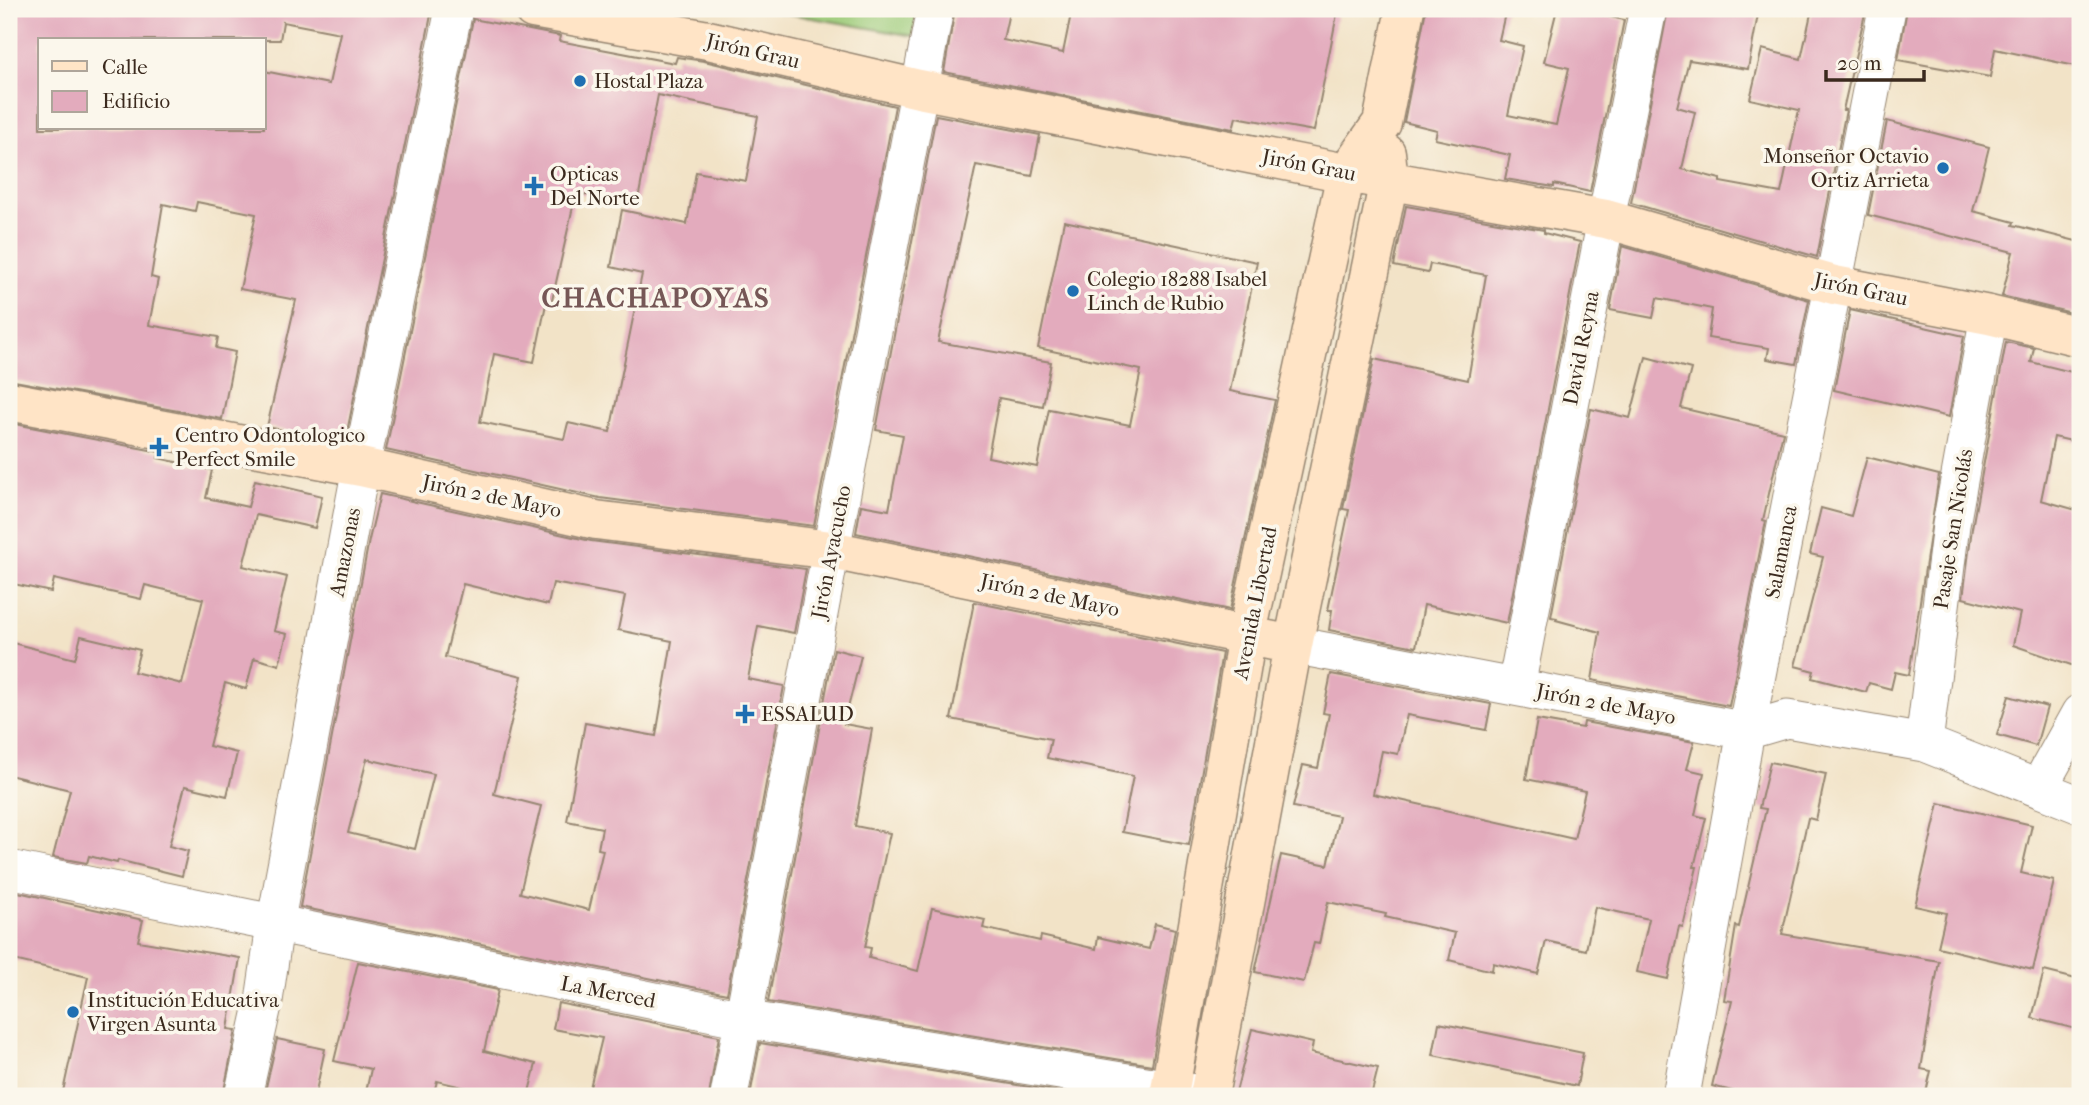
<svg xmlns="http://www.w3.org/2000/svg" width="2089" height="1105" font-family="'IM FELL French Canon',serif">
<rect width="100%" height="100%" fill="#fbf7ec"/>
<filter id="ink" filterUnits="userSpaceOnUse"><feTurbulence type="fractalNoise" baseFrequency=".0143" numOctaves="2"/><feDisplacementMap in="SourceGraphic" scale="14" xChannelSelector="R" yChannelSelector="G"/><feConvolveMatrix kernelMatrix="1 2 1 2 8 2 1 2 1" color-interpolation-filters="sRGB"/></filter>
<filter id="wash" filterUnits="userSpaceOnUse"><feTurbulence type="fractalNoise" baseFrequency=".00686" numOctaves="4" result="noise"/><feDisplacementMap in="SourceGraphic" scale="28" xChannelSelector="R" yChannelSelector="G"/><feGaussianBlur stdDeviation="1.57" result="paint"/><feColorMatrix in="noise" values="0 0 0 0 0 0 0 0 0 0 0 0 0 0 0 0 0 1.4 0 .05"/><feComposite in="paint" operator="in"/></filter>
<g filter="url(#wash)">
<rect width="100%" height="100%" fill="#f2e3c7"/>
<path fill="#9ecc7a" stroke="#6c7b4c" stroke-width="2" d="M762,9h157l-5,27z"/>
<g id="blocks">
<path fill="#e3abbd" fill-rule="evenodd" d="M9,9h394l28,6 -86,427 -78,-15 29,-127 -56,-11 16,-75 -59,-12 -2,9 -32,-7 -12,73 7,2 -9,46 69,12 -2,11 19,4 -13,67 -213,-39zM283,22l57,11 -11,51 -65,-13v57h-224v-88h240z
M955,9h39l15,3 -6,28 60,13 9,-44h266l-24,122 -78,-14 -3,12 -289,-57z
M1426,9h80l-7,31 24,6 -15,69 48,10 13,-57 -25,-6 13,-53h20l47,11 -34,172 -36,-8v3l-49,-8 5,-24 -75,-16 2,-9 -33,-8z
M1668,9h91l-11,60 -59,-9 -12,47 18,5 -13,57 38,10v3l61,11 18,-83 -49,-11 12,-50 39,10 11,-50h54l-23,101h3l-29,147 -186,-54z
M1907,9h173v58l-85,-18 -5,28 -92,-17z
M473,19l87,17 -1,5 116,22 2,-6 27,4 191,45 -81,420 -214,-28 -214,-48zM658,95l100,21 -12,65 -50,-9 -9,52 -65,-14 -11,57 31,7 -32,158 -42,-9 -4,16 -84,-17 14,-68 40,8 12,-58 5,1 25,-112 61,12z
M936,115l104,20 -8,41 -56,-11 -38,177 113,20 -8,44 -44,-8 -11,59 49,10 12,-58 81,16 11,-55 -103,-22 26,-127 193,41 -27,129 45,9 -45,210 -374,-77 5,-28 28,5 14,-75 -27,-5z
M1887,121l102,26 -16,64 41,11 -1,3 67,17v73l-78,-19 11,-44 -145,-37z
M1406,206l138,24v3l36,9 -73,381 -83,-18 -8,42 -87,-17 3,-20h-4l21,-100 -6,-1 31,-150 94,21 18,-105 -56,-11 -2,9 -34,-7z
M1622,246l187,54 -13,64 -29,-5 2,-11 -61,-10 4,-29 -55,-11 -4,20 -43,-8z
M1850,310l114,26 -15,81 -115,-27z
M2006,342l28,6 -3,14 49,12v69l-26,-6 -13,63 39,11v157l-67,-23 7,-32 -57,-15 9,-70z
M1646,357l45,12 -10,39 102,24 -20,88 3,1 -37,185 -137,-26 8,-48 -44,-12 1,-2 -6,-1 40,-208 39,9z
M10,423l150,29 -2,6 54,12 -6,28 42,9 7,-27 67,16 -7,32 -59,-13 -13,51 44,11 -13,54 13,3 -8,31 -25,-7 -8,31 -21,-6 -16,63 28,7 -10,43 -42,-10 -16,60 19,5 -6,25 -64,-16 -1,3 -28,-7 -2,7 -34,-6 17,-67 -61,-15v-133l66,17 6,-23 59,14 -6,22 48,12 21,-85 -58,-14 -4,14 -87,-20 -3,13 -42,-9z
M1867,457l72,18 -30,200 -14,-3 -4,17 -22,-6 -3,9 -54,-14 2,-7 -19,-5 28,-109 -13,-3 11,-46 30,8z
M380,494l211,47 215,28 -12,64 -36,-7 -10,53 36,7 -57,308 -427,-87 69,-367zM553,583l72,13 -7,34 54,11 -16,95 -71,-13 -18,98 35,7 -4,21 5,1 -14,60 -69,-17 21,-87 -47,-12 28,-118 -77,-19 18,-73 85,21zM367,759l67,15 -19,75 -67,-16z
M974,602l248,51 -33,192 -67,-13 11,-56 -86,-18 4,-19 -100,-20z
M834,649l27,7 -17,68 28,5 -17,97 35,7 -25,114 6,1 -2,10 49,13 14,-63 53,12 -2,8 57,13 1,-5 55,13 2,-12 51,12 6,-25 20,5 -23,136 -384,-63z
M1331,674l160,30 -5,26 -79,-15 -9,39 -16,-3 -9,43 201,45 11,-48 -59,-12 11,-59 46,8 1,-6 110,20 -7,27 17,4 -9,42 11,3 -12,49h3l-14,60 -4,-1 -11,53 -31,-7 12,-53 -54,-12 -9,43 -40,-9 -8,33 -45,-11 -1,8 -43,-11 6,-27 -70,-16 1,-3 -58,-12 -9,42 -5,-1 -10,39 -49,-10 26,-117 47,10 11,-49 -46,-9 10,-42 15,3 11,-54 -6,-1z
M2009,696l38,11 -11,39 -39,-11z
M1770,762l56,12 -10,46 -8,-2 -26,116 157,27 -18,108 10,2 -6,25h-173l-40,-10 20,-85 -8,-1 12,-74 3,1 27,-118 -7,-1z
M1939,803l93,22 -11,48 33,8 -21,89 -95,-23 8,-34 -31,-7z
M9,890l134,30 -5,21 102,17 -12,71 8,1 -13,66h-161l26,-119 -79,-18z
M358,962l140,28 -14,61 52,13 -8,32h-28l-63,-15 -4,15h-68l6,-27 -37,-8z
M2044,971l36,9v50l-48,-12z
M558,1003l161,33 -10,60h-28l-35,-6 -2,6h-56l14,-58 -49,-9z
M1439,1023l144,30 -6,33 -144,-31z
M1252,1029l61,14 -2,10 67,15 -7,28h-136z
M277,1039l48,10 -10,47h-51z
M760,1043l325,53h-335z"/>
</g>
</g>
<g filter="url(#ink)">
<use href="#blocks" fill-opacity="0" stroke="#968672" stroke-width="2"/>
<g fill="none" stroke-linecap="round" stroke-linejoin="round">
<defs>
<path id="street" d="M1293,645l453,86 41,-12 137,24 156,62
M1516,687l90,-468 42,-210
M1924,743l27,-218 38,-210
M2039,787l41,-74
M9,869l734,150 458,75
M243,1096l21,-95 11,-76 86,-458 93,-458
M729,1096l102,-546 104,-541
M1681,1096l65,-365 141,-722"/>
<path id="secondary" d="M533,9l175,31 211,49 427,84 260,46 228,66 155,30 91,22
M9,401l352,66 235,53 235,30 462,95
M1169,1096l79,-467 98,-456 36,-50 23,-114
M1209,1096l84,-451 96,-465 -3,-27"/>
</defs>
<use href="#street" stroke="#968672" stroke-width="39"/>
<use href="#secondary" stroke="#968672" stroke-width="41"/>
<use href="#street" stroke="#fff" stroke-width="37"/>
<use href="#secondary" stroke="#ffe4c6" stroke-width="38"/>
</g>
</g>
<g fill="#1f6fb2" stroke="#fbf7ec" stroke-width="2.5">
<circle cx="580" cy="81" r="7"/>
<circle cx="1943" cy="168" r="7"/>
<path d="M530.5 175.5h7v7h7v7h-7v7h-7v-7h-7v-7h7z"/>
<circle cx="1073" cy="291" r="7"/>
<path d="M155.5 436.5h7v7h7v7h-7v7h-7v-7h-7v-7h7z"/>
<path d="M741.5 703.5h7v7h7v7h-7v7h-7v-7h-7v-7h7z"/>
<circle cx="73" cy="1012" r="7"/>
</g>
<g text-anchor="middle" stroke-width="7" stroke-linejoin="round" paint-order="stroke">
<g font-size="21" fill="#3b2a1e" stroke="#fbf7ec">
<text transform="translate(753 51) rotate(13)" y="7">Jirón Grau</text>
<text transform="translate(1309 165) rotate(11)" y="7">Jirón Grau</text>
<text transform="translate(1861 289) rotate(12)" y="7">Jirón Grau</text>
<text transform="translate(1581 348) rotate(-79)" y="7">David Reyna</text>
<text transform="translate(492 496) rotate(12)" y="7">Jirón 2 de Mayo</text>
<text transform="translate(1953 529) rotate(-81)" y="7">Pasaje San Nicolás</text>
<text transform="translate(345 552) rotate(-79)" y="7">Amazonas</text>
<text transform="translate(831 552) rotate(-79)" y="7">Jirón Ayacucho</text>
<text transform="translate(1781 552) rotate(-79)" y="7">Salamanca</text>
<text transform="translate(1050 595) rotate(12)" y="7">Jirón 2 de Mayo</text>
<text transform="translate(1255 603) rotate(-79)" y="7">Avenida Libertad</text>
<text transform="translate(1606 704) rotate(11)" y="7">Jirón 2 de Mayo</text>
<text transform="translate(608 992) rotate(11)" y="7">La Merced</text>
</g>
<g font-size="21" fill="#3b2a1e" stroke="#fbf7ec" text-anchor="start">
<text x="594" y="88">Hostal Plaza</text>
<text x="1929" y="163" text-anchor="end">Monseñor Octavio<tspan x="1929" dy="24">Ortiz Arrieta</tspan></text>
<text x="550" y="181">Opticas<tspan x="550" dy="24">Del Norte</tspan></text>
<text x="1087" y="286">Colegio 18288 Isabel<tspan x="1087" dy="24">Linch de Rubio</tspan></text>
<text x="175" y="442">Centro Odontologico<tspan x="175" dy="24">Perfect Smile</tspan></text>
<text x="761" y="721">ESSALUD</text>
<text x="87" y="1007">Institución Educativa<tspan x="87" dy="24">Virgen Asunta</tspan></text>
</g>
<g font-size="28" font-weight="bold" letter-spacing="2" fill="#765756" stroke="#fbf7ec">
<text x="656" y="307">CHACHAPOYAS</text>
</g>
</g>
<rect width="2089" height="1105" fill="none" stroke="#fbf7ec" stroke-width="35"/>
<rect x="38" y="38" width="228" height="91" fill="#fbf7ec" stroke="#aea59a" stroke-width="2"/>
<rect x="52" y="61" width="35" height="10" fill="#ffe4c6" stroke="#aea59a" stroke-width="2"/>
<text x="102" y="74" font-size="21" fill="#3b2a1e">Calle</text>
<rect x="52" y="91" width="35" height="21" fill="#e3abbd" stroke="#aea59a" stroke-width="2"/>
<text x="102" y="108" font-size="21" fill="#3b2a1e">Edificio</text>
<path d="M1826 70v10h98v-10" fill="none" stroke="#3b2a1e" stroke-width="3.5"/>
<text x="1837" y="70" font-size="21" fill="#3b2a1e" stroke="#fbf7ec" stroke-width="5" paint-order="stroke">20 m</text>
</svg>
